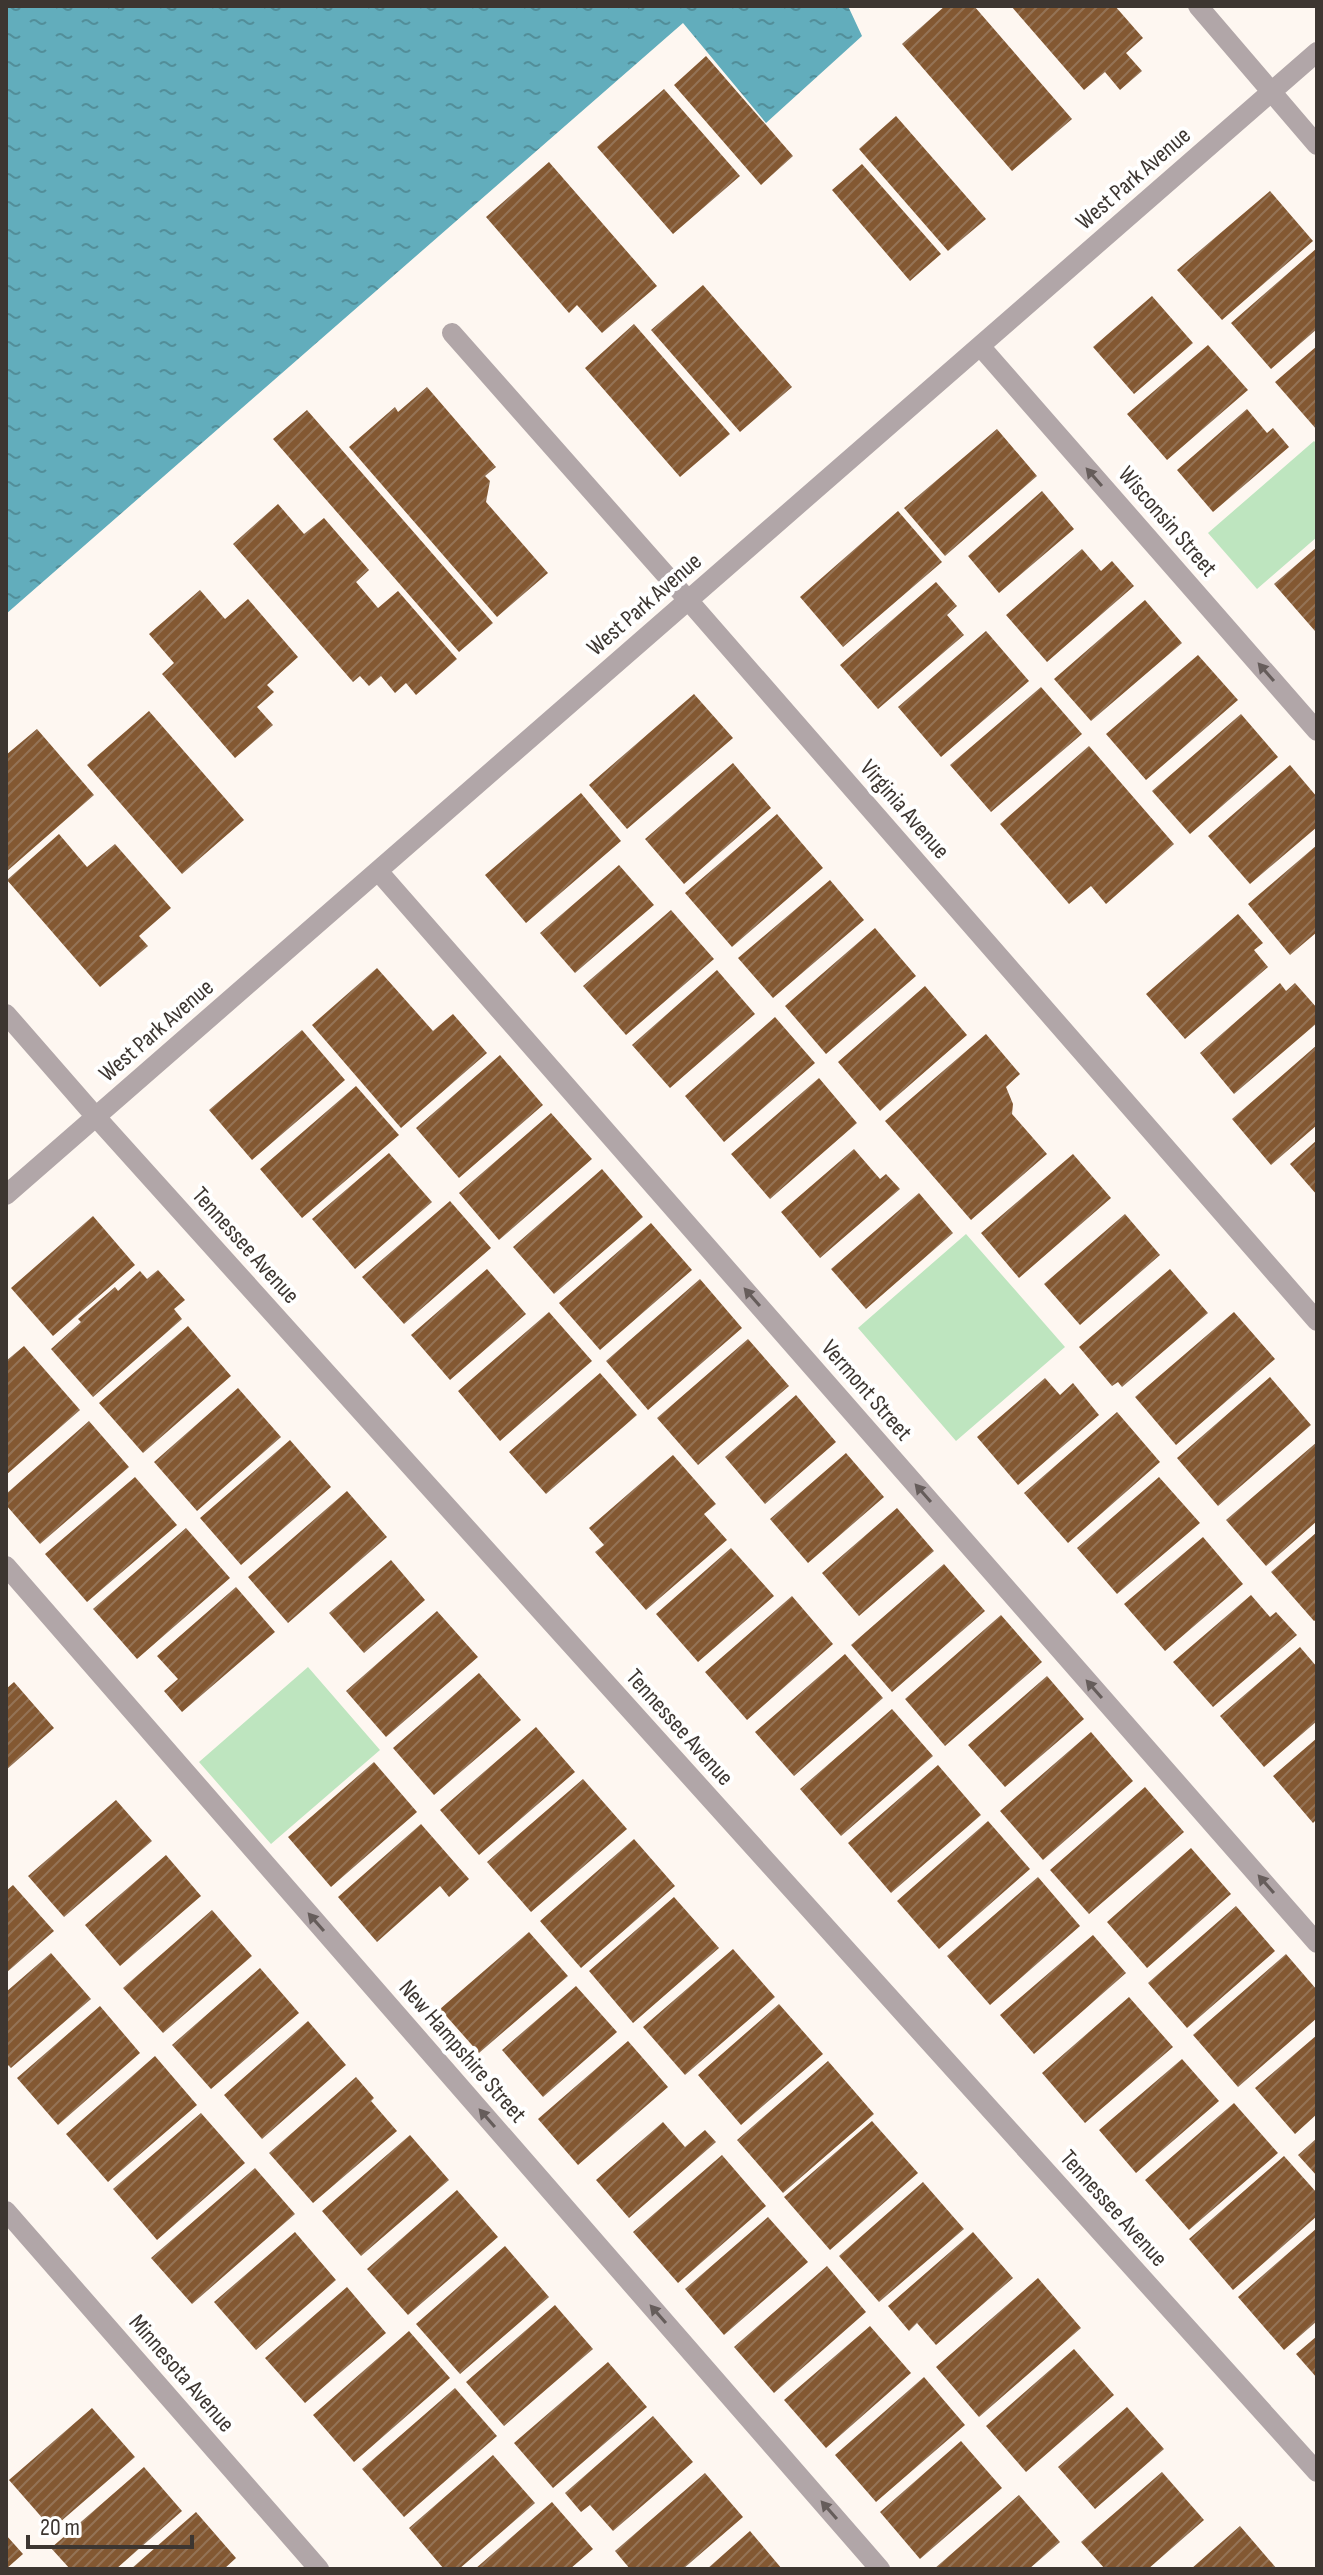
<svg xmlns="http://www.w3.org/2000/svg" width="1323" height="2575" font-family="'Sofia Sans Condensed',sans-serif">
<defs>
<pattern id="water-ripples" width="26" height="14" patternUnits="userSpaceOnUse" patternTransform="scale(2)"><rect width="26" height="14" fill="#62adbc"/><path d="M2 4q2-2 4 0t4 0M15 11q2-2 4 0t4 0" fill="none" stroke="#528e99"/></pattern>
<pattern id="building-hatch" width="6" height="6" patternUnits="userSpaceOnUse" patternTransform="scale(2)"><rect width="6" height="6" fill="#835832"/><path d="M-1 1l2-2M0 6l6-6M5 7l2-2" fill="none" stroke="#947356"/></pattern>
</defs>
<rect width="100%" height="100%" fill="#fef7f1"/>
<path fill="#bee5bf" d="M1314,441l3,3v93l-60,52 -49,-56z
M966,1234l99,113 -109,94 -98,-113z
M308,1667l72,83 -109,94 -72,-82z"/>
<path fill="url(#water-ripples)" d="M6,6h842l14,30 -96,87 -83,-100 -677,591z"/>
<path fill="url(#building-hatch)" d="M945,6h29l98,113 -60,52 -110,-127z
M1011,6h104l28,32 -17,15 16,18 -22,19 -15,-18 -21,18z
M706,56l87,100 -32,29 -87,-100z
M664,89l76,87 -67,58 -76,-87z
M896,116l90,103 -38,32 -89,-102z
M549,162l108,124 -55,47 -25,-28 -8,8 -83,-96z
M862,164l79,90 -31,27 -78,-91z
M1270,191l43,50 -91,79 -45,-50z
M1317,248v81l-46,40 -40,-46z
M703,285l89,102 -52,45 -89,-102z
M1152,296l41,47 -59,51 -41,-47z
M634,324l96,110 -50,43 -95,-109z
M1208,345l40,45 -81,70 -40,-46z
M1317,346v84l-42,-48z
M427,387l69,80 -11,9 5,5 -4,21 62,71 -51,44 -148,-170 46,-40 3,5z
M1247,409l20,24 6,-5 16,19 -76,65 -36,-42z
M307,410l186,213 -34,29 -186,-213z
M997,429l40,47 -92,80 -41,-48z
M1042,491l32,38 -75,64 -31,-37z
M278,504l26,30 20,-16 45,52 -13,12 22,26 20,-17 59,68 -41,36 -10,-12 -11,10 -14,-17 -12,10 -9,-10 -7,6 -120,-138z
M898,511l44,51 -99,85 -43,-50z
M1317,547v83l-2,1 -41,-47z
M1082,549l19,22 11,-10 22,25 -87,76 -41,-47z
M936,582l21,24 -10,9 17,20 -86,74 -38,-44z
M200,590l25,29 23,-20 50,58 -31,28 7,7 -17,15 16,18 -38,33 -73,-84 12,-11 -25,-29z
M1145,600l37,43 -91,78 -37,-42z
M986,631l43,50 -88,76 -43,-50z
M1198,655l40,45 -92,80 -40,-46z
M1041,687l41,47 -91,78 -41,-47z
M694,694l39,44 -106,91 -38,-44z
M149,711l95,109 -62,54 -95,-109z
M1241,714l37,43 -88,77 -38,-43z
M37,729l57,66 -88,77v-117z
M1089,746l85,98 -68,60 -15,-18 -22,18 -69,-80z
M733,763l38,45 -87,76 -39,-45z
M1290,765l27,32v30l-67,57 -42,-48z
M581,793l40,48 -95,82 -41,-48z
M777,814l46,54 -91,79 -47,-54z
M59,834l28,33 28,-23 56,64 -32,28 9,10 -48,41 -93,-107z
M1317,845v87l-27,23 -42,-51z
M619,865l35,40 -79,68 -35,-40z
M830,880l34,40 -91,78 -35,-40z
M671,910l43,49 -88,76 -43,-49z
M1238,914l25,29 -9,7 14,17 -83,72 -39,-45z
M875,928l41,48 -90,78 -41,-48z
M377,968l56,63 20,-17 34,39 -86,75 -89,-103z
M717,970l38,44 -85,74 -38,-43z
M1280,983l6,8 9,-8 22,25v15l-83,71 -34,-41z
M925,986l42,49 -87,76 -42,-49z
M775,1017l40,46 -91,79 -39,-46z
M302,1030l43,50 -93,80 -43,-50z
M986,1034l34,40 -14,13 7,17 -1,10 35,40 -76,66 -86,-99z
M1317,1045v80l-46,40 -39,-46z
M500,1055l43,50 -84,73 -43,-50z
M819,1078l38,45 -87,76 -39,-45z
M356,1086l43,49 -97,83 -42,-49z
M551,1113l41,46 -93,81 -40,-47z
M1317,1140v55l-27,-31z
M854,1149l26,30 6,-5 14,15 -80,69 -39,-46z
M389,1153l43,49 -77,67 -43,-50z
M1073,1154l38,44 -92,80 -38,-45z
M602,1169l41,48 -89,77 -41,-47z
M919,1193l34,40 -87,76 -35,-40z
M450,1201l41,47 -87,76 -42,-47z
M1125,1214l35,41 -80,70 -36,-41z
M93,1216l42,49 -82,71 -42,-48z
M651,1223l41,47 -92,80 -41,-47z
M487,1269l39,45 -76,66 -39,-45z
M1170,1269l38,44 -86,74 -4,-5 -6,4 -33,-39z
M158,1270l27,30 -11,9 8,10 -89,78 -42,-48 30,-27 -3,-3 37,-32 3,4 22,-20 7,8z
M700,1279l42,49 -94,82 -42,-49z
M549,1312l43,49 -92,80 -42,-50z
M1234,1312l41,47 -99,86 -41,-48z
M188,1326l43,50 -88,77 -44,-50z
M748,1339l41,47 -91,79 -41,-47z
M24,1346l56,64 -74,65v-114z
M600,1373l37,42 -91,79 -37,-42z
M1270,1377l41,48 -93,81 -41,-48z
M1045,1378l15,17 13,-12 26,32 -81,70 -41,-48z
M238,1388l43,49 -84,74 -43,-49z
M796,1395l40,47 -71,62 -40,-47z
M1117,1412l43,50 -92,81 -44,-50z
M89,1421l40,46 -89,77 -34,-39v-11z
M290,1440l41,47 -90,78 -41,-47z
M1317,1442v79l-51,45 -40,-46z
M846,1453l38,44 -76,66 -38,-44z
M673,1455l43,49 -12,10 23,26 -81,70 -51,-58 9,-7 -15,-17z
M135,1477l42,48 -90,77 -42,-48z
M1159,1477l41,46 -83,71 -40,-46z
M347,1491l40,46 -99,86 -40,-46z
M897,1508l37,43 -75,65 -37,-43z
M186,1528l44,50 -93,81 -44,-50z
M1317,1532v87l-3,2 -43,-49z
M1203,1537l40,47 -78,67 -41,-47z
M731,1548l43,48 -76,66 -42,-48z
M391,1560l34,40 -61,53 -35,-40z
M944,1564l41,47 -93,81 -41,-47z
M236,1587l39,45 -93,80 -18,-21 14,-12 -21,-23z
M1251,1595l19,22 6,-5 21,23 -84,72 -40,-45z
M792,1596l41,48 -86,76 -42,-48z
M437,1611l41,46 -92,80 -40,-46z
M1001,1615l41,47 -97,84 -40,-47z
M1300,1647l17,20v54l-53,46 -44,-51z
M845,1654l38,44 -89,78 -39,-44z
M479,1673l42,47 -87,75 -41,-47z
M1047,1676l37,43 -79,68 -37,-42z
M14,1682l40,46 -48,42v-81z
M892,1709l41,47 -92,80 -41,-47z
M536,1727l39,45 -96,83 -39,-45z
M1091,1732l42,49 -90,79 -43,-49z
M1317,1738v81l-4,4 -40,-47z
M374,1762l43,50 -86,75 -43,-50z
M938,1765l43,50 -90,78 -43,-50z
M583,1779l44,50 -96,83 -44,-50z
M1145,1787l39,45 -95,82 -39,-44z
M116,1800l36,41 -88,76 -36,-41z
M988,1821l42,48 -91,80 -42,-48z
M421,1824l48,55 -20,18 -9,-11 -63,56 -39,-45z
M634,1839l41,47 -94,82 -41,-47z
M1191,1848l40,46 -84,74 -40,-46z
M166,1855l35,41 -81,70 -35,-41z
M1038,1877l42,49 -90,79 -43,-49z
M13,1885l41,46 -48,42v-82z
M674,1897l45,51 -86,75 -44,-52z
M1236,1906l39,45 -88,77 -39,-45z
M212,1910l40,46 -89,77 -40,-45z
M529,1932l39,44 -89,77 -39,-44z
M1093,1935l33,38 -92,81 -34,-39z
M733,1949l42,48 -90,78 -42,-48z
M51,1953l40,46 -80,69 -5,-5v-71z
M1286,1954l31,36v28l-79,69 -45,-52z
M260,1968l39,45 -88,76 -39,-44z
M576,1986l41,46 -74,65 -41,-47z
M1129,1997l44,50 -88,76 -43,-50z
M779,2004l44,50 -82,71 -43,-50z
M100,2006l40,47 -82,72 -41,-47z
M308,2021l38,44 -84,74 -38,-44z
M1317,2035v79l-22,20 -40,-46z
M628,2041l40,46 -90,78 -40,-46z
M155,2056l42,49 -89,77 -42,-48z
M1182,2059l37,42 -83,72 -37,-43z
M828,2061l46,53 -91,79 -46,-53z
M356,2077l18,21 -3,3 26,30 -84,72 -44,-50z
M1234,2103l44,50 -89,77 -44,-50z
M201,2113l44,50 -88,77 -44,-51z
M872,2121l46,52 -88,77 -46,-53z
M663,2122l22,25 20,-17 11,12 -87,76 -33,-38z
M410,2135l39,45 -88,76 -39,-45z
M1317,2138v38l-19,-21z
M722,2155l44,51 -88,77 -45,-51z
M1284,2156l33,37v23l-84,74 -44,-51z
M255,2168l40,46 -103,90 -41,-46z
M923,2182l41,47 -85,73 -40,-46z
M457,2190l41,47 -90,78 -41,-46z
M768,2217l40,45 -84,73 -39,-46z
M1317,2228v93l-33,29 -46,-53z
M295,2232l41,48 -80,70 -42,-48z
M973,2232l40,46 -77,67 -19,-22 -8,8 -21,-25z
M505,2246l44,51 -89,77 -44,-50z
M827,2266l39,46 -92,81 -40,-46z
M1038,2278l43,50 -102,89 -43,-50z
M347,2287l39,46 -81,70 -40,-45z
M555,2305l38,44 -89,77 -38,-44z
M870,2326l41,47 -85,75 -42,-48z
M409,2331l41,47 -96,84 -41,-47z
M1317,2336v42l-21,-24z
M1074,2349l40,46 -88,77 -40,-46z
M608,2362l39,45 -94,81 -39,-45z
M924,2377l41,48 -89,77 -41,-47z
M455,2388l42,48 -93,81 -42,-48z
M1127,2407l37,42 -69,60 -37,-42z
M92,2408l43,49 -83,72 -43,-49z
M653,2416l40,46 -80,69 -23,-26 -9,7 -16,-19z
M961,2441l41,47 -82,71 -40,-47z
M493,2455l42,48 -76,66h-15l-35,-41z
M144,2467l38,44 -66,58h-46l-19,-21z
M1162,2472l42,48 -56,49h-43l-24,-27z
M705,2473l38,44 -60,52h-53l-15,-18z
M1019,2495l41,47 -31,27h-95z
M552,2502l41,47 -23,20h-95z
M196,2512l40,46 -12,11h-93z
M1240,2526l37,43h-86z
M750,2531l32,38h-75z
M6,2535l17,19 -17,15z"/>
<g fill="none" stroke-linecap="round" stroke-linejoin="round">
<path stroke="#b1a6a8" stroke-width="20" d="M1198,6l119,139
M452,333l236,267 629,721
M980,346l337,385
M378,871l939,1072
M6,1014l90,103 1221,1355
M6,1195l1311,-1143
M6,1566l874,1003
M6,2211l313,358"/>
</g>
<defs><path id="oneway-solid" d="M-6-.8H1V-3.2L6.5 0L1 3.2V.8H-6Z" transform="scale(2)"/></defs>
<g fill="#665d5b">
<use href="#oneway-solid" transform="translate(1094 477) rotate(-131)"/>
<use href="#oneway-solid" transform="translate(1266 672) rotate(-131)"/>
<use href="#oneway-solid" transform="translate(752 1297) rotate(-131)"/>
<use href="#oneway-solid" transform="translate(923 1493) rotate(-131)"/>
<use href="#oneway-solid" transform="translate(1094 1689) rotate(-131)"/>
<use href="#oneway-solid" transform="translate(1266 1884) rotate(-131)"/>
<use href="#oneway-solid" transform="translate(316 1922) rotate(-131)"/>
<use href="#oneway-solid" transform="translate(487 2118) rotate(-131)"/>
<use href="#oneway-solid" transform="translate(658 2314) rotate(-131)"/>
<use href="#oneway-solid" transform="translate(829 2510) rotate(-131)"/>
</g>
<g text-anchor="middle" stroke-width="8" stroke-linejoin="round" paint-order="stroke">
<g font-size="24" fill="#3d3631" stroke="#fff">
<text transform="translate(1133 178) rotate(-41)" y="8">West Park Avenue</text>
<text transform="translate(1168 521) rotate(49)" y="8">Wisconsin Street</text>
<text transform="translate(644 604) rotate(-41)" y="8">West Park Avenue</text>
<text transform="translate(905 809) rotate(49)" y="8">Virginia Avenue</text>
<text transform="translate(156 1030) rotate(-41)" y="8">West Park Avenue</text>
<text transform="translate(246 1245) rotate(48)" y="8">Tennessee Avenue</text>
<text transform="translate(867 1390) rotate(49)" y="8">Vermont Street</text>
<text transform="translate(680 1727) rotate(48)" y="8">Tennessee Avenue</text>
<text transform="translate(463 2051) rotate(49)" y="8">New Hampshire Street</text>
<text transform="translate(1114 2208) rotate(48)" y="8">Tennessee Avenue</text>
<text transform="translate(182 2373) rotate(49)" y="8">Minnesota Avenue</text>
</g>
</g>
<rect width="1323" height="2575" fill="none" stroke="#3d3631" stroke-width="16"/>
<path d="M28 2535v12h164v-12" fill="none" stroke="#3d3631" stroke-width="4"/>
<text x="40" y="2535" font-size="24" fill="#3d3631" stroke="#ffffff" stroke-width="6" paint-order="stroke">20 m</text>
</svg>
